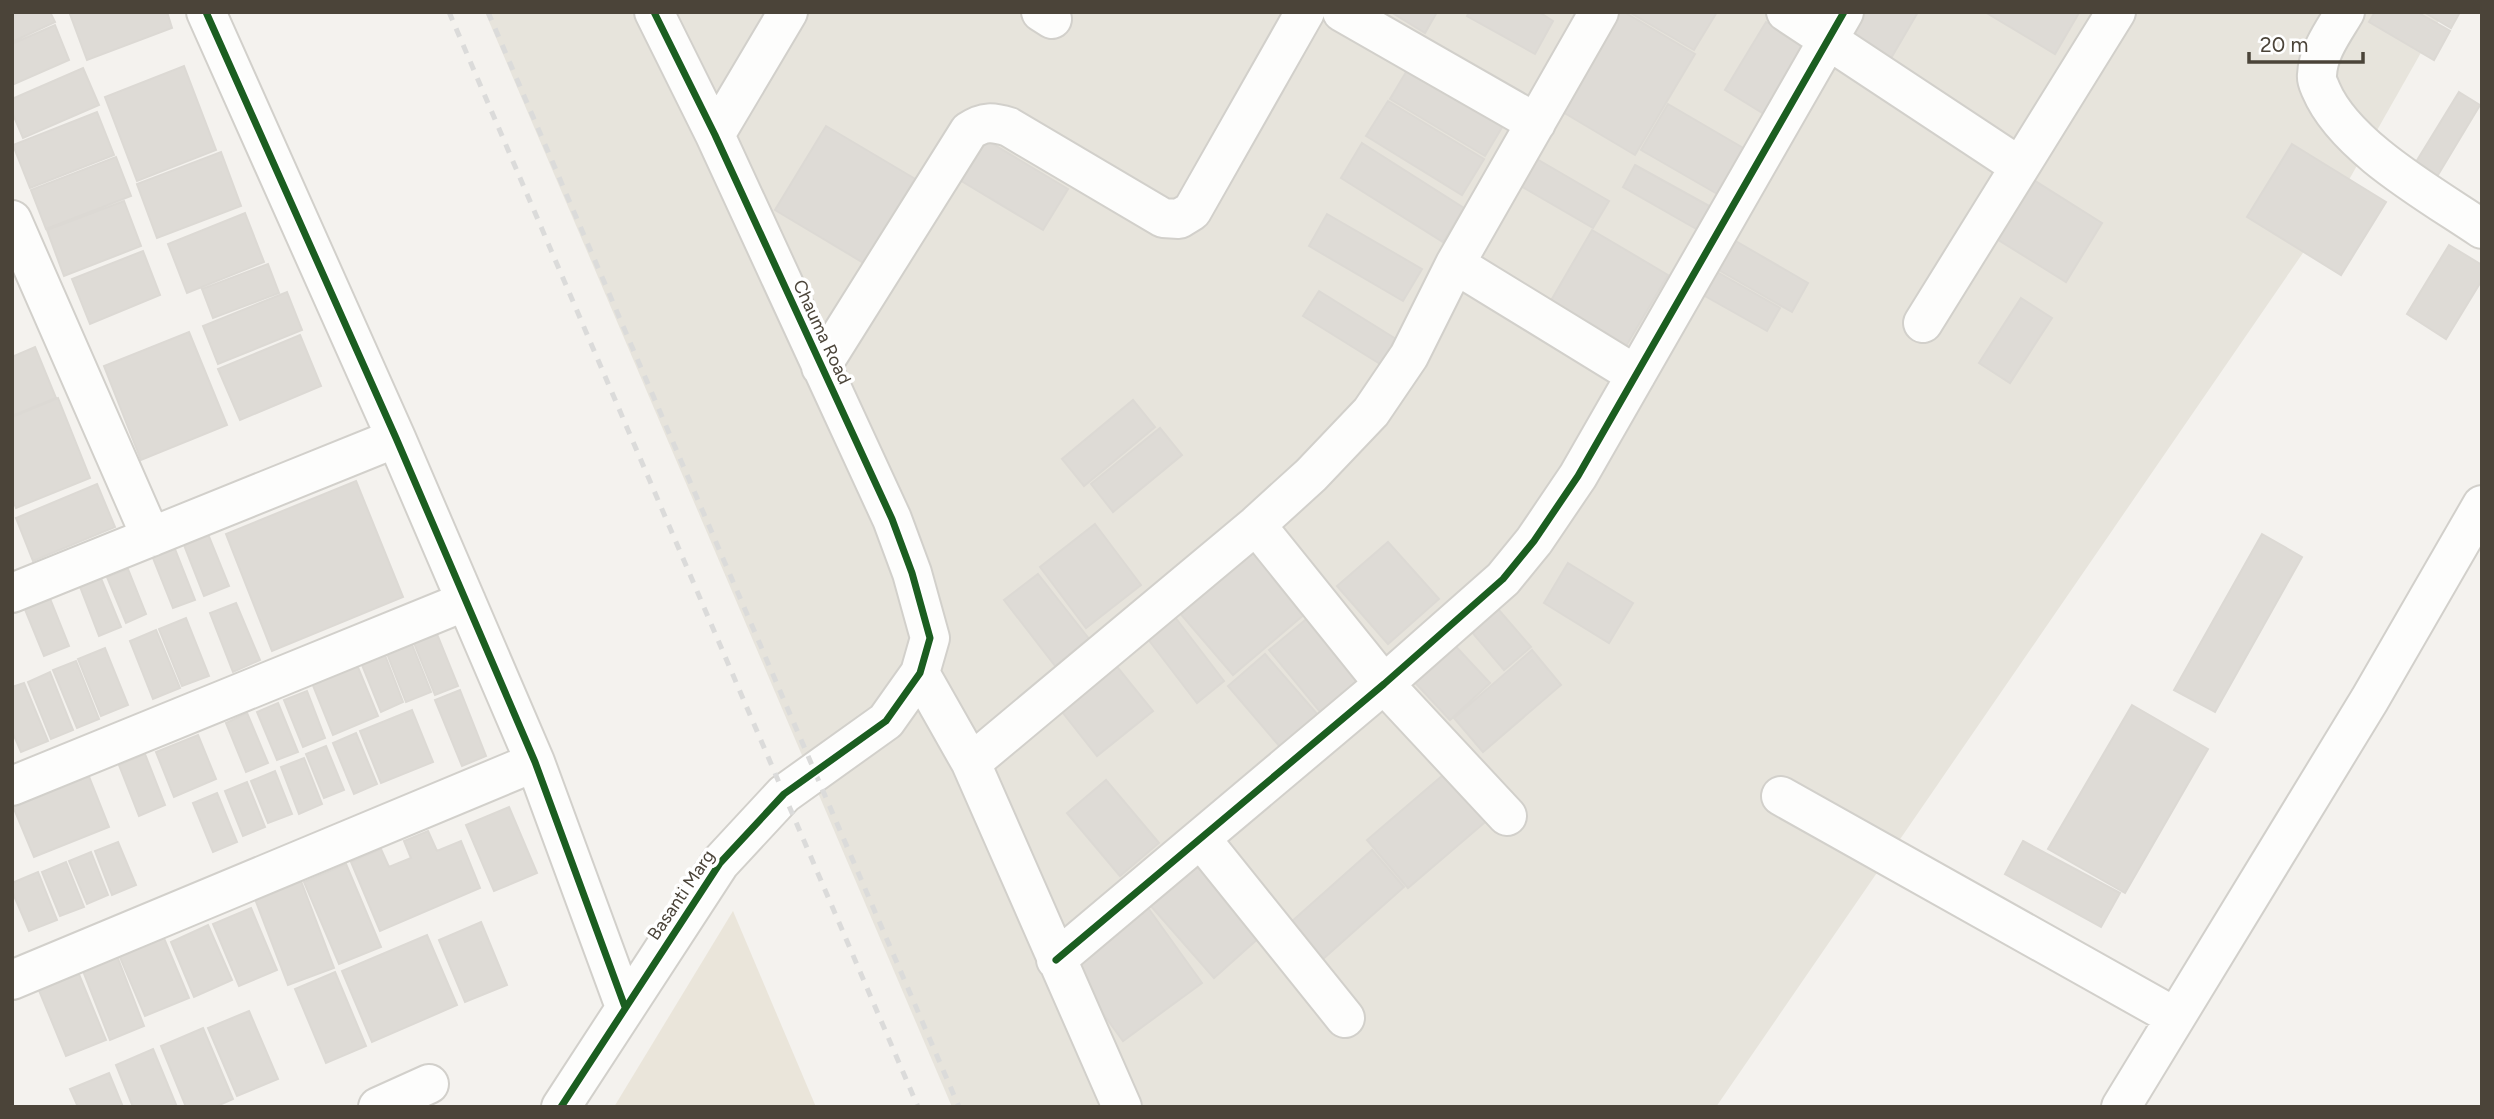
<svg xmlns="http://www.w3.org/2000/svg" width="2494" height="1119" font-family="Figtree,sans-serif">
<rect width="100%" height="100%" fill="#f4f2ee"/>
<path fill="#e7e4dc" d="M485,12h1959l-115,203 -613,892h-764z"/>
<path fill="#eae5da" d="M733,911l83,196h-202z"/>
<path fill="#dedbd6" stroke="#dcd9d4" stroke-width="2" d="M12,12h38l5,10 -43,20z
M76,12h91l5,16 -85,32 -17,-46z
M1391,12h46l-12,21z
M1469,12h70l14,9 -18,33 -68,-38z
M1612,12h12l71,42 -60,101 -79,-47z
M1629,12h88l-23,38z
M1855,12h63l-31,53 -47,-28z
M1985,12h93l1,1 -24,41z
M2375,12h42l33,19 -16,29 -65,-38z
M2424,12h36l-9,16z
M1766,22l45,26 -42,69 -44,-27z
M55,25l14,35 -57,25v-41z
M184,66l32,84 -79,31 -32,-84z
M1409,67l95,57 -19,32 -95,-57z
M83,68l16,37 -76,33 -11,-26v-13z
M2459,92l21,13 -45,75 -22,-13z
M1388,101l96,58 -22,36 -96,-59z
M1668,104l77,45 -26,46 -78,-45z
M97,112l17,43 -84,33 -17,-43z
M826,126l91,54 -50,85 -92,-55z
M978,135l90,54 -25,41 -90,-54z
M1362,143l102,65 -21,34 -102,-64z
M2292,144l94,58 -45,73 -94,-58z
M221,152l20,54 -84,32 -20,-54z
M1530,155l79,46 -16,27 -79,-46z
M116,157l15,39 -85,33 -15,-39z
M1635,165l76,42 -13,23 -75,-43z
M2024,174l78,49 -36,59 -79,-49z
M124,201l17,45 -77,30 -17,-46z
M245,213l19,49 -77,31 -19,-49z
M1327,214l95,55 -19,32 -94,-55z
M1592,230l76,45 -43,73 -76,-44z
M1727,236l81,47 -16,29 -82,-47z
M2449,245l33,20v15l-36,59 -39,-25z
M143,251l17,44 -70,29 -18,-45z
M268,264l11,29 -66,25 -11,-29z
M1710,268l70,40 -13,23 -71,-40z
M1319,291l77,48 -16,25 -77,-48z
M287,292l15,38 -84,34 -15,-38z
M2021,298l31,20 -42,65 -31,-20z
M189,332l38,93 -86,35 -37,-94z
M300,335l21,51 -81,34 -22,-51z
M35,347l21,51 -44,18v-59z
M58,398l32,80 -74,30 -4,-10v-81z
M1133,400l22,27 -71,59 -22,-27z
M1160,428l22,27 -69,57 -22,-28z
M356,481l47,116 -131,54 -46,-117z
M97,484l18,43 -82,34 -17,-43z
M1095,524l46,61 -55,43 -46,-61z
M208,534l21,52 -25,10 -20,-51z
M2262,534l40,23 -87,155 -41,-22z
M1252,538l60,70 -79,67 -60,-70z
M1388,542l51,57 -51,45 -51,-58z
M173,544l22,56 -22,8 -22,-55z
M1568,563l65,40 -24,40 -65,-40z
M128,569l18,45 -20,9 -19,-46z
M1038,574l52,66 -34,27 -52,-67z
M100,576l21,51 -22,9 -20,-52z
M49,596l20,50 -25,10 -20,-49z
M1492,602l39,45 -27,23 -39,-46z
M236,603l24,57 -27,12 -23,-59z
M1168,608l56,73 -27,22 -56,-73z
M1315,612l52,63 -45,39 -53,-64z
M186,618l23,58 -27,10 -23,-57z
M156,630l24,58 -27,11 -23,-58z
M437,634l21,52 -23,9 -21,-52z
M1447,637l43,46 -40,37 -43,-46z
M411,642l20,50 -25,10 -20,-51z
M105,648l23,57 -27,11 -23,-57z
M383,650l20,52 -22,10 -21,-52z
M1532,650l29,35 -78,67 -29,-34z
M1265,654l53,61 -37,33 -53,-62z
M76,661l23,58 -22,9 -24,-58z
M1114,663l39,48 -56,45 -38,-48z
M357,665l21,51 -45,19 -21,-52z
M50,672l23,58 -22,9 -23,-57z
M24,683l24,58 -27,11 -9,-21v-44z
M460,690l26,66 -24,10 -27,-66z
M307,691l18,47 -22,9 -19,-47z
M278,703l20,49 -21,8 -20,-48z
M2132,705l76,44 -83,144 -77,-44z
M412,710l21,52 -52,21 -21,-52z
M247,713l21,50 -22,9 -20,-49z
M356,733l21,51 -23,10 -21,-51z
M198,735l18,44 -42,18 -18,-45z
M326,746l18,44 -20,8 -18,-44z
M145,754l20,51 -26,11 -20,-51z
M304,758l18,46 -23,10 -18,-47z
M1449,770l41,48 -82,70 -41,-48z
M275,771l17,43 -24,9 -17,-42z
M88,774l21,53 -75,30 -22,-53z
M1106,780l53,63 -39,33 -53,-63z
M247,782l18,45 -22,9 -18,-45z
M217,793l20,49 -24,10 -20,-49z
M509,807l28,66 -43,18 -28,-66z
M428,831l9,20 24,-10 19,47 -100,43 -29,-69 30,-13 8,18 22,-9 -7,-17z
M2023,841l97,52 -19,34 -96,-53z
M118,842l18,43 -24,10 -17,-44z
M1372,850l32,37 -81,72 -32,-37z
M91,852l17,43 -21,9 -18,-43z
M66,862l18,45 -24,9 -18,-44z
M346,864l35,83 -42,17 -35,-82z
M1195,864l65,73 -46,41 -64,-73z
M38,872l19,48 -28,11 -17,-40v-8z
M301,881l33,87 -46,17 -33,-86z
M1146,905l56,78 -79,58 -56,-77z
M251,908l26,62 -38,16 -26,-62z
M481,922l26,63 -42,17 -26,-62z
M208,925l24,55 -38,17 -23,-55z
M427,935l30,70 -85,37 -30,-71z
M163,936l26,62 -44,18 -26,-61z
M117,956l27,70 -34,14 -27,-69z
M78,972l28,68 -40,16 -28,-68z
M335,972l31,74 -40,17 -31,-74z
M249,1011l29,68 -41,17 -29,-68z
M203,1028l30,71 -18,8h-29l-25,-61z
M153,1049l24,58h-44l-17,-42z
M109,1073l14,34h-45l-8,-18z"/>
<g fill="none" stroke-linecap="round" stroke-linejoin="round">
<defs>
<path id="minor" d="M206,12l190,426 139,324 90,245
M1041,12l11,7
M1342,12l194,111
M1786,12l233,154
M2345,12c-12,20 -27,40 -28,63 -1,5 2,10 4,15 24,57 111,105 161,139
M715,135l73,-123
M12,220l139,317
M1455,264l181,111
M1923,323l193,-311
M821,367l148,-236c15,-10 24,-9 40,-4l154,91 16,1 13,-8 113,-199
M1256,525l128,159 123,132
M12,593l384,-155
M920,673l51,90 151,344
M971,763l285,-238 55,-50 60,-63 38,-56 46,-92 144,-252
M12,786l454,-185
M1781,796l394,221
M1201,839l144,179
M1056,960l328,-276 119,-105 31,-38 44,-65 266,-464
M12,980l523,-218
M378,1107l51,-23
M561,1107l159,-244 64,-69 102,-73 34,-48 10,-35 -18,-65 -20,-54 -177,-384 -61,-123
M2121,1107l249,-408 112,-194"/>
</defs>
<use href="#minor" stroke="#d2d0cb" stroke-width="42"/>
<use href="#minor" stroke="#fdfdfc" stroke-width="38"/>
<path stroke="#dbdbda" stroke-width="5" stroke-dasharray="9 9" stroke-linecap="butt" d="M449,12l469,1095
M488,12l471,1095"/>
<defs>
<path id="cycleway" d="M206,12l190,426 139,324 90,245
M1056,960l328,-276 119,-105 31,-38 44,-65 266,-464
M561,1107l159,-244 64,-69 102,-73 34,-48 10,-35 -18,-65 -20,-54 -177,-384 -61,-123"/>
</defs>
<use href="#cycleway" stroke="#fff" stroke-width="11"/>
<use href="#cycleway" stroke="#1b5e20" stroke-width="7"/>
</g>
<g text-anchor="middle" stroke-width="7" stroke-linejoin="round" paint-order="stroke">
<g font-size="18" fill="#4b4439" stroke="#fff">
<text transform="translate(822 332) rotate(65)" y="6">Chauma Road</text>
<text transform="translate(681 895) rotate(-56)" y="6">Basanti Marg</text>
</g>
</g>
<rect width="2494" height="1119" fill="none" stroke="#4b4439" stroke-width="28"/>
<path d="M2249 52v10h114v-10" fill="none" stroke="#4b4439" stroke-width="3.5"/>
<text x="2260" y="52" font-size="21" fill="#4b4439" stroke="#ffffff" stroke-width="5" paint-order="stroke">20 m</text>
</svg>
